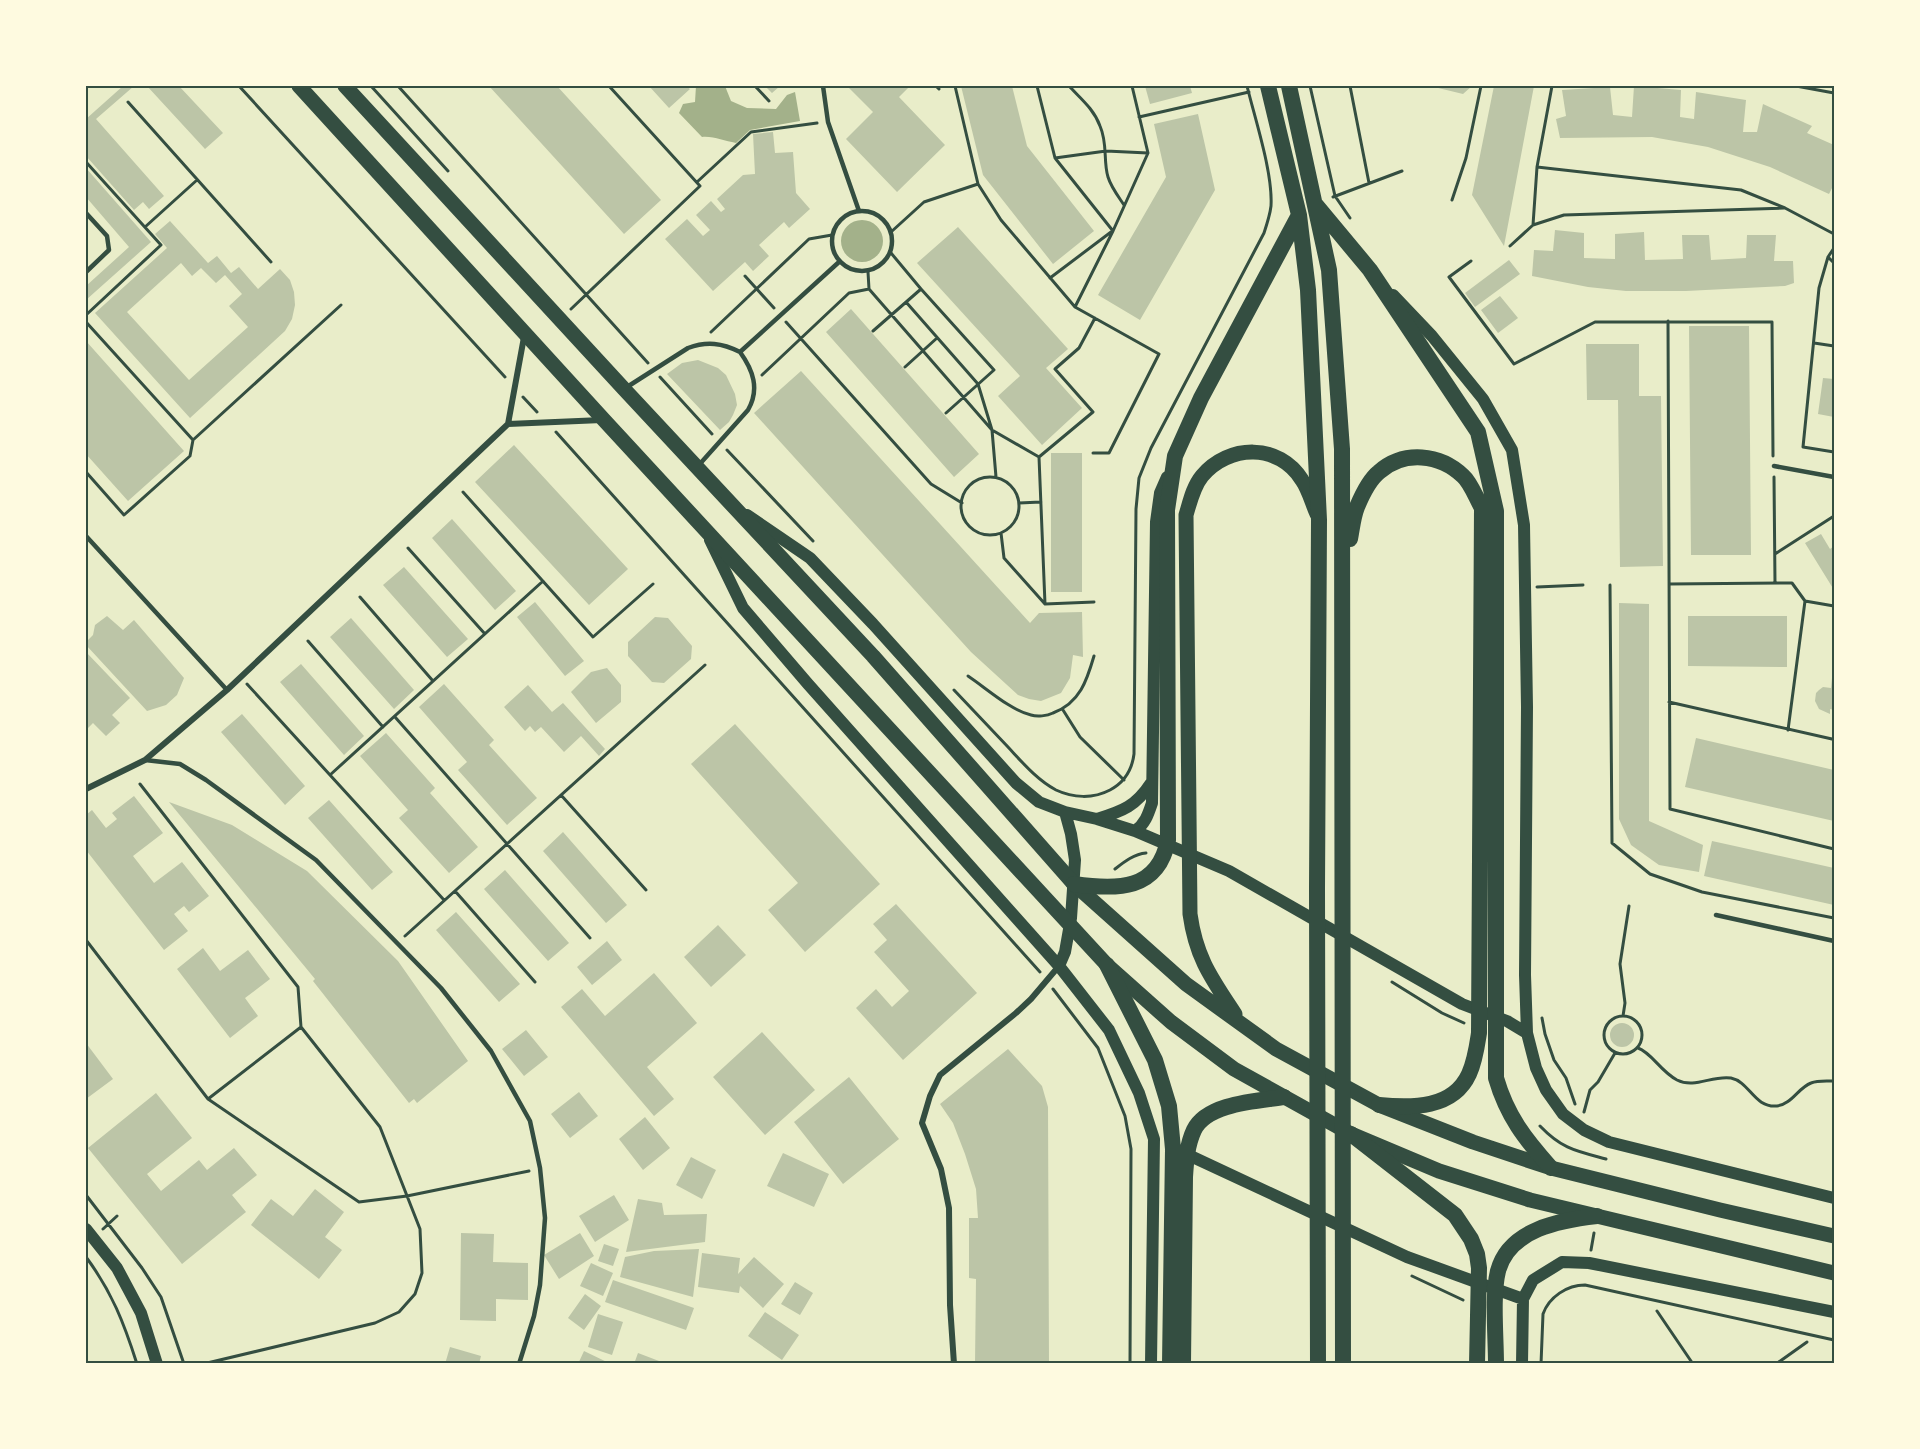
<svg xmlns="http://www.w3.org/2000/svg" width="1920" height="1449" font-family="'Alegreya Sans',sans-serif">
<rect width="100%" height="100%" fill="#e9edc9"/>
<path fill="#a3b18a" d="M696,86h29l6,15 16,7 29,1 11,-14 8,-3 5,29 -50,9 -14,13c-12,-2 -22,-7 -34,-6l-23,-24 4,-9 12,-2z
M841 241a21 21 0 1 1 42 0a21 21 0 1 1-42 0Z"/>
<path fill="#bcc5a7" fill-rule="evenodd" d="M123,86h11l-38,33 68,77 -15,13 -6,-7 -9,8 -48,-54v-37z
M147,86h32l44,47 -18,16z
M489,86h68l104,114 -37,34z
M649,86h37l4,3 -21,19z
M765,86h15l-8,7z
M847,86h63l-11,11 46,48 -48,47 -51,-53 27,-27z
M961,86h51l15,60 67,85 -41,33 -70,-89z
M1145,86h45l2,7 -42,11z
M1430,86h42l-9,8z
M1494,86h40l-30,160 -32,-51z
M1634,86l47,4 -1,27 14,2 2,-27 50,8 -3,32h14l6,-28 49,22 -5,7 27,12v39l-5,10 -59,-27 -62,-20 -56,-10 -92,1 -4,-19 10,-3 -4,-26 48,-3 3,28 19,2z
M1198,114l17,76 -75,130 -42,-25 68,-118 -12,-53z
M773,132l2,21 18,-1 3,41 14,16 -21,19 -5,-6 -25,23 10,11 -16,15 -8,-9 -32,29 -48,-52 22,-20 16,17 7,-6 -14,-15 15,-14 10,11 4,-3 -8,-10 26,-24 12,-1 -2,-40z
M86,168l65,74 -65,58v-14l43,-39 -43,-50z
M170,221l38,42 9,-7 14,17 8,-6 19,22 22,-20 10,11 4,12 1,13 -3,14 -7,12 -95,87 -95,-105 72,-65 -12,-14zM181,263l11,13 9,-8 15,15 9,-8 17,19 -13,12 19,21 -59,53 -62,-68z
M958,227l110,122 -22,19 36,40 -40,37 -44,-49 22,-20 -103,-113z
M1555,230l29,3v25l31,1v-25l29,-2 1,28 38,-1 -1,-24h27l2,25 35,-2 1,-23h29l-2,26h19l1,22 -9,3 -99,5h-60l-38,-4 -56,-11 2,-26 19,1z
M1509,260l11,14 -45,33 -10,-14z
M1500,296l18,22 -20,15 -17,-23z
M851,309l128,145 -25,23 -128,-145z
M1689,326h60l2,229h-60z
M86,341l98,110 -56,50 -42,-47z
M1586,344h53v52h22l2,170 -43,1 -2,-167h-31z
M698,360l20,8 8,7 9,19 2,11 -4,10 -4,7 -9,8 -53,-56 15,-11z
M801,371l229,252 9,-10 43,-1 1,45 -10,-2 -3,23 -9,15 -20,8 -12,-2 -11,-4 -47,-43 -217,-239z
M1823,378l11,1v38l-16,-3z
M514,445l114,124 -39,36 -114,-123z
M1051,453h31v139h-31z
M452,519l64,72 -21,19 -63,-72z
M1821,534l9,15 4,-3v44l-29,-47z
M404,567l64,72 -21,18 -64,-72z
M535,602l49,59 -19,15 -48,-59z
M1619,603l30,1v217l54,24 -4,27 -40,-7 -28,-20 -12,-26z
M107,616l16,14 11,-10 50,58 -7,17 -11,10 -19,6 -61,-66v-3l7,-7 2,-10z
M1688,616h99v51l-99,-1z
M655,617l13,1 24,28 -1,13 -27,24 -12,-1 -24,-26v-14z
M351,618l63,72 -20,19 -64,-72z
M86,652l44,46 -18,17 8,8 -14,13 -13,-13 -7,7z
M301,664l63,72 -20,19 -64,-73z
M607,668l14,17v17l-25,21 -25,-31 20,-20z
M1833,668h1v42l-4,-1v5l-11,-5 -4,-8 1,-8 3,-3 4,-3 8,1z
M444,684l50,56 -5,5 48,53 -30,27 -49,-55 9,-8 -48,-55z
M528,685l24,27 11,-9 42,46 -6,7 -18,-20 -17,16 -23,-25 -6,5 -5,-6 -5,5 -21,-24z
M242,714l63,72 -20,19 -64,-73z
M735,724l145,160 -75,68 -37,-42 30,-27 -107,-119z
M386,733l49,55 -5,5 48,54 -29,26 -50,-55 9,-8 -48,-54z
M1696,738l138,32v51l-149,-34z
M134,796l29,37 -30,23 21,27 28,-21 27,34 -20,16 -5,-6 -10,8 14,17 -24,19 -78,-100v-35l6,-5 14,18 11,-9 -5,-6z
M329,800l64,72 -21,18 -64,-72z
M169,802l63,23 75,46 91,90 70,100 -51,42 -3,-4 -5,4 -96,-122 2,-2z
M563,832l64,73 -21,18 -63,-72z
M1712,841l122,27v37l-130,-29z
M505,870l64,73 -21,18 -64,-72z
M896,904l81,89 -74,67 -47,-52 20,-19 16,18 17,-16 -35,-39 13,-12 -14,-16z
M456,912l64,72 -21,18 -63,-72z
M718,925l28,30 -35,32 -27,-30z
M607,941l15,19 -30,25 -15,-18z
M203,948l17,23 28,-21 22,29 -25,19 13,18 -28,22 -53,-69z
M654,973l43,50 -50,44 27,32 -20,17 -93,-109 21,-18 23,27z
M1610 1035a12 12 0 1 1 24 0a12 12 0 1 1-24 0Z
M526,1030l22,27 -24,19 -22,-27z
M762,1032l53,58 -50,45 -52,-58z
M86,1043l27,36 -27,20z
M1008,1049l34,37 6,21 1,257h-74l1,-85 -7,-1v-60h9l-2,-29 -11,-35 -12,-31 -13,-19z
M849,1077l50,62 -56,45 -49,-62z
M579,1092l19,24 -28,22 -19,-24z
M156,1093l36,45 -45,36 14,17 38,-31 8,10 27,-22 23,27 -25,20 14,17 -64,52 -94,-116z
M645,1117l25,31 -27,22 -24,-31z
M783,1153l46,21 -15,33 -47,-21z
M691,1157l25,13 -14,29 -26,-14z
M315,1189l29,23 -19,25 17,13 -23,29 -68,-54 20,-26 22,17z
M614,1195l15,25 -34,22 -16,-26z
M638,1199l24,4 2,12 43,-1 -2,28 -79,10z
M461,1233l33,1 -1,28 35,1v37l-32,-1v22l-36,-1z
M580,1233l14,23 -35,23 -15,-24z
M604,1244l15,5 -6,17 -15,-5z
M699,1249l-6,48 -73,-20 5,-20 29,-6z
M702,1253l38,5 -2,16 16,-17 30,27 -21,24 -23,-22 -1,7 -41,-6z
M591,1263l22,10 -10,23 -23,-10z
M613,1280l81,28 -8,22 -81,-28z
M795,1282l18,11 -13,22 -19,-11z
M585,1294l16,12 -17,24 -16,-12z
M765,1312l34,23 -17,25 -34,-24z
M598,1314l25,8 -11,33 -24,-8z
M450,1347l31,9 -2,8h-34z
M584,1351l27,13h-33z
M638,1353l21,8 -1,3h-24z"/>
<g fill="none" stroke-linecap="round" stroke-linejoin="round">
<path stroke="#344e41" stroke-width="3" d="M239,86l266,291
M371,86l77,85
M398,86l250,277
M755,86l14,15
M936,86l3,3
M955,86l23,98 23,36 74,87
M1037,86l18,72 58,73 35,-78 -16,-67
M1069,86c11,12 25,23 31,40 8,18 3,35 8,51 3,10 10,19 16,28
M1310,86l25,110 15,22
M1350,86l19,97
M1552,86l-15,81 204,23 44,18 49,26
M1796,86l38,7
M128,102l143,160
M1139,117l110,-25
M1055,158l51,-7 42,2
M86,162l75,83 -75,70
M697,182l54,-50 66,-9
M1333,197l69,-26
M1452,200l14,-42 15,-72
M1533,225l31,-10 220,-7
M145,227l52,-47
M891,232l33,-30 54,-18
M1510,246l23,-21 4,-58
M1834,248l-6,9 -9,31 -16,159 31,5
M891,253l30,36
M1828,257l6,6
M1471,261l-22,16 65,87 81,-42h177l1,134
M868,272l1,17 123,141 4,47
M745,276l29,32
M1050,278l61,-46
M906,302l72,82 14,46 47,27 6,147
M571,309l129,-123 -91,-100
M1668,321l2,488 164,40
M86,322l107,118 148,-135
M786,322l145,162 31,19
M873,331l48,-42 73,81 -48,43
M711,332l98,-93 23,-4
M1814,343l20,3
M905,367l32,-29
M762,375l87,-82 20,-4
M660,377l52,57
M523,397l14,15
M556,432l484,540
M727,450l86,91
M1093,453h16l50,-99 -84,-47 38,-76
M1039,457l54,-45 -38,-43 24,-21 16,-30
M86,472l38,43 66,-59 3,-16
M1774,477l1,106
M961 506a29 29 0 1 1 58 0a29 29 0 1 1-58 0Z
M463,492l130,145 60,-53
M1019,503l22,-1
M1001,533l3,25 41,46 49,-2
M408,548l77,86
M1775,554l59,-38
M1669,584l123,-1 13,18
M1610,585l2,258 38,31 52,18 132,26
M1537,587l46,-2
M360,597l73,84
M308,641l75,86
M968,676c18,12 42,34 63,39 6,2 16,1 22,-2 27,-10 34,-33 41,-57
M247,684l197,216
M954,690c18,19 36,38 54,57 14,15 29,33 48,43 17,8 37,9 54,0 15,-8 22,-20 24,-36l2,-245 3,-31 12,-30 113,-215c3,-9 6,-18 7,-27 2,-33 -16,-87 -24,-120
M1669,702l163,37
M1063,710l17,27 44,43
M395,717l195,221
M1788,730l17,-129 29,5
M330,775l213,-194
M140,784l158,203 3,40
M561,795l85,95
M1115,869c9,-7 19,-15 31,-16
M455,891l80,91
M405,936l300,-271
M86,940l122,159 151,103 48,-6 122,-25
M1392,982l50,31 22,10
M1053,989l45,59 27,68 6,33 -1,215
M1604 1035a19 19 0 1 1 38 0a19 19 0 1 1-38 0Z
M1623,1016l2,-13 -5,-39 9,-58
M1542,1018l3,16 9,26 12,18 9,26
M1638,1048c14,5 22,23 39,32 18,9 35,-5 54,-2 19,4 23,30 46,28 15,-2 21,-18 34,-23 7,-3 16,-2 23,-2
M1584,1112l6,-22 8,-8 17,-29
M1540,1126c22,23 36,25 66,33
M86,1195l56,73 19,29 23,67
M103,1229l14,-13
M1591,1250l3,-17
M86,1257c26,35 38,66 51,107
M1412,1276l51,24
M1657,1311l36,53
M203,1364l172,-41 24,-11 16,-18 7,-21 -2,-44 -40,-102 -79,-100 -93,72
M1541,1364l2,-50c6,-17 24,-29 42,-29l249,55
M1776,1364l31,-22"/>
<path stroke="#344e41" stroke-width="4.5" d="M823,86l5,36 31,89
M832 241a30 30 0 1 1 60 0a30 30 0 1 1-60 0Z
M86,213l21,23 2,14 -23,22
M627,387l61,-39c19,-7 34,-5 52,4l99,-90
M698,466l50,-56c12,-21 5,-40 -8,-58
M1774,466l60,11
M86,536l141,154
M145,760l35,4 26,16 110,80 125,128 50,63 39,70 10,47 5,50 -5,67 -6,31 -15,48
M1716,915l118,26"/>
<path stroke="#344e41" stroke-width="6" d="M524,337l-16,87 94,-4
M86,789l59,-29 82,-70 281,-266
M954,1364l-4,-59 -1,-97 -8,-39 -19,-46 8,-27 10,-21 76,-62 15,-14 28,-33"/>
<path stroke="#344e41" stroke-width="12" d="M1393,295l39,41 51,63 29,51 12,75 3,182 -2,268 2,58 9,35 10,22 17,24 21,16 25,12 225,56
M747,515l63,43 63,66 143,159 23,19 26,10 32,7 38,12 94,40 233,133 45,17 20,12
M710,540l33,68 65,76 251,282 50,64 30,63 15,46 -3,225
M1097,819c26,-8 39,-13 54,-36
M1135,831c10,-7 13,-16 17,-28l4,-281 4,-29 7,-16
M1059,966l6,-14 6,-34 4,-58 -4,-26 -6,-22
M1182,1152l225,105 116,42
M86,1229l31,39 24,45 16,51
M1522,1364l1,-65 10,-19 29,-18 27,1 245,49"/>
<path stroke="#344e41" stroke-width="15" d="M299,86l305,334 503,545 64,57 63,47 117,65 88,37 91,29 304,73
M345,86l279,303 249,267 201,228 112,100 90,65 103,56 94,37 78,26 169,42 114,26
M1235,1014c-23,-35 -39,-56 -45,-100l-4,-399c4,-13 7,-28 16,-39 27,-32 77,-33 100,4 7,10 10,23 15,34"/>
<path stroke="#344e41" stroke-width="16" d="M1268,86l31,129 9,75 11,230 -2,368 1,476
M1289,86l40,184 13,179 1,915
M1316,205l54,65 108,162 18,79v567c11,38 29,61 55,90
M1350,539c2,-10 3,-22 7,-32 5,-12 12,-27 22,-35 25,-22 61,-18 84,4 8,7 13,22 19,32l-3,525c-2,13 -4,28 -10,41 -16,35 -57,34 -90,31
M1074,884c43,6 84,7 94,-44l-1,-330 8,-54 26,-58 98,-183
M1107,965l48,95 14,46 4,43 -3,215
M1351,1134l104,81 16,24 6,15 2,14 -2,96
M1183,1364l2,-187c1,-16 2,-32 9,-47 13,-27 64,-29 90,-33
M1496,1364c0,-27 -4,-69 2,-93 11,-42 63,-51 99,-55"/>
</g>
<rect width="1920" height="1449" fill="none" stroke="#fefae0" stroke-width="174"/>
<rect x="87" y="87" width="1746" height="1275" fill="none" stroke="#344e41" stroke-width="2"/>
</svg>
